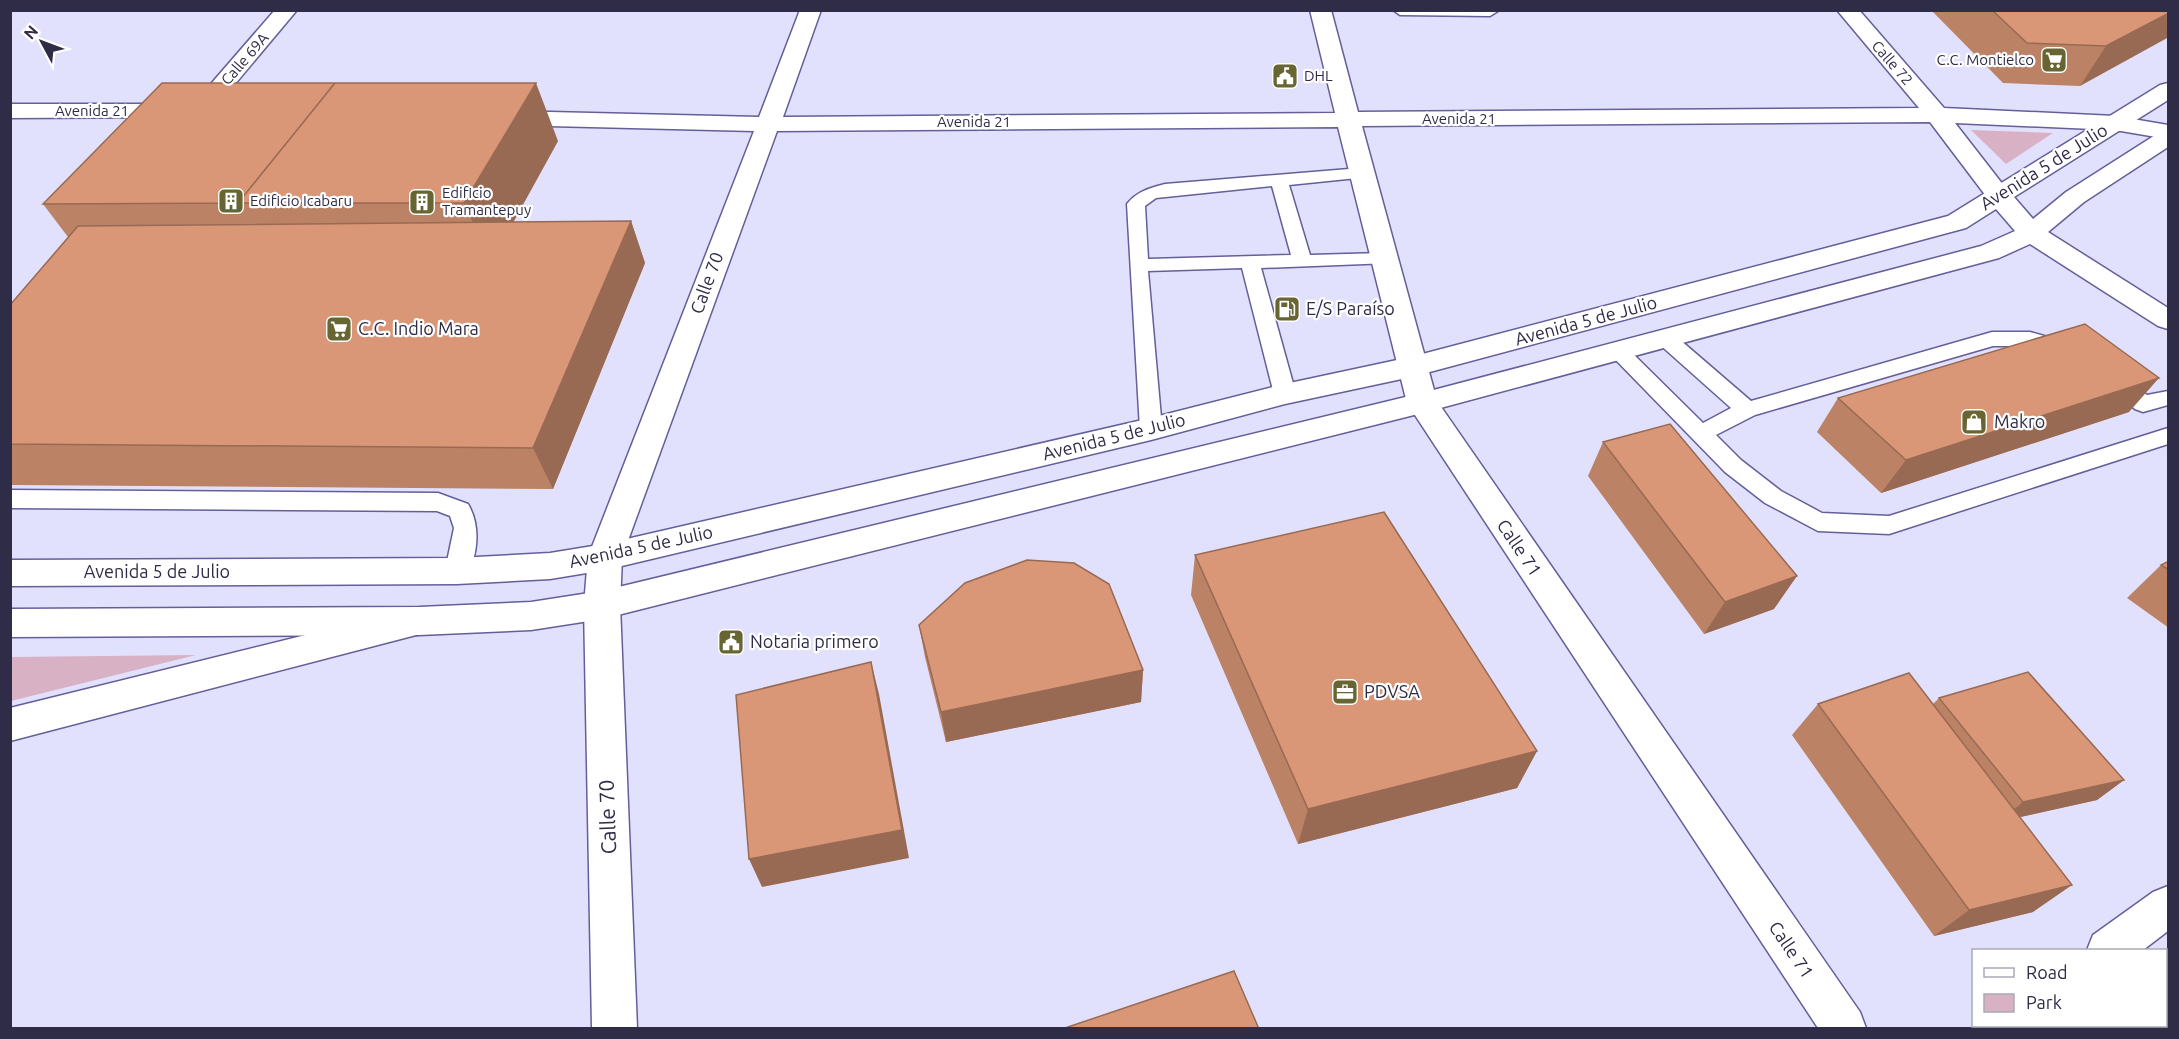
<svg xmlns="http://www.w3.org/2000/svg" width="2179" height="1039" font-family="Ubuntu,sans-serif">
<rect width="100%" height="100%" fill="#e2e1fd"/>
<path fill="#d8b1c4" d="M1971,130l82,3 -47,31z
M196,655l-185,46v-44z"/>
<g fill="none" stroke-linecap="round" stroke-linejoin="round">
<defs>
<path id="lane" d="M1393,10h104l1,1 -8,5 -90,-1z
M1361,168l6,1 3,4 -3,4 -78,8 21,70 73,-2 7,2 3,4 -3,4 -129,5 35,126 -3,5 -8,3 -8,-3 -3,-5 -32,-126 -94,3 14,158 -3,6 -8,2 -8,-2 -3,-6 -13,-225c10,-13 23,-16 38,-20zM1272,186l19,69 -143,4 -3,-53 11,-8z
M1665,331l7,2 79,68 241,-69h38l39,11 4,5 -4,5 -7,2 -32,-9h-37l-238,69 -39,20 25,25 40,31 41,22 67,3 279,-88v16l-279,90 -71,-3 -53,-28 -40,-31 -118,-121 4,-5h14l78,77 28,-15 -73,-65 -3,-5 3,-5z
M2114,374l8,2 25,19 21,-4v14l-25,7 -8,-3 -32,-28 3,-5z
M10,490l428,3 30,11c13,22 10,51 -2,74l-9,3 -9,-3 -3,-7 9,-43 -4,-12 -13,-5 -427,-3z"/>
<path id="street" d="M275,10h22l-93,111h-16l-3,-4 -175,1v-14h170l10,4z
M800,10h21l-38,107 552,-4 -25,-103h21l27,102 561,-4 -82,-98h22l85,98 171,8 53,9v14l-53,-9 -160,-7 56,72 -4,5 -9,3 -9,-3 -59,-78 -568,4 75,275 423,611 6,16h-48l-411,-625 -69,-276 -561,4 -155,426 -2,48 17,423h-45l-8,-423 4,-48 166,-426 -250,-6 -8,-2 -4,-5 4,-5 8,-2 255,6z
M407,610l13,4 5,10 -5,10 -410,107v-33z
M2168,886v45l-25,19h-56l6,-15 60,-43z
M1983,1026h47l-1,2h-47z"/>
<path id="secondary" d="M2168,83v17l-154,97 19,22 33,-27 94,-60 8,-2v17l-84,55 -36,30 120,76v21l-10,-3 -128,-82 -31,14 -577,155 -820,206 -71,11 -112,5 -409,2v-28l409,-2 112,-5 71,-11 820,-198 559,-147 34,-15 -19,-22 -30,19 -555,149 -126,27 -134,36 -546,130 -55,9 -93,5 -447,2v-26l447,-2 93,-5 55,-9 546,-126 134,-34 126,-27 537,-141 212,-131z"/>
</defs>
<use href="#lane" stroke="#645e99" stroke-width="3"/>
<use href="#street" stroke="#645e99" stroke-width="3"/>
<use href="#secondary" stroke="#645e99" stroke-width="3"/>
<use href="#lane" fill="#fff" fill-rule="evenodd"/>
<use href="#street" fill="#fff" fill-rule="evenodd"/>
<use href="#secondary" fill="#fff" fill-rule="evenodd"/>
</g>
<path fill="#bb8266" d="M1931,10h238l-89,76 -77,-3z
M558,141l-45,81 118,-1 14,42 -92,226 -543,-4v-180l58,-68 -25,-33z
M1838,398l291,14 -248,81 -64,-61z
M1603,442l171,167 -70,25 -116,-158z
M1195,555l342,196 -20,37 -219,56 -107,-249z
M2169,561v67l-42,-30 34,-33z
M919,625l224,45 -2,32 -195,40 -21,-85z
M1939,698l185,82 -27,20 -77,17 13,95 -99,24 -142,-201 26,-31h115z"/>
<path fill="#996a53" d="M2169,13v24l-89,49 26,-40z
M536,83l22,58 -67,122 -27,-60z
M631,221l14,42 -92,226 -20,-41z
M2159,378l-30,34 -248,81 25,-33z
M1797,576l-23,33 -70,25 21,-32z
M871,662l8,32 30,164 -147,29 -13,-28z
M1143,670l-2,32 -195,40 -5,-30z
M1537,751l-20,37 -219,56 10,-35z
M2124,780l-27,20 -99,22 25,-20z
M2072,885l-39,27 -99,24 35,-26z"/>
<path fill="#da9777" stroke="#996a53" stroke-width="1.5" d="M1992,10h177v3l-63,33 -79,-3z
M162,83h173l-97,120 -195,1z
M335,83h201l-72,120h-226z
M631,221l-98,227 -523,-4v-139l68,-79z
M2085,324l74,54 -253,82 -68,-62z
M1670,424l127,152 -72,26 -122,-160z
M1384,512l153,239 -229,58 -113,-254z
M1027,560l47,3 35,21 34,86 -202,42 -22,-87 46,-42z
M2169,561v9l-8,-5z
M871,662l31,168 -153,29 -13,-164z
M2028,672l96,108 -101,22 -84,-104z
M1909,673l163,212 -103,25 -151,-206z
M1234,971l25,58h-197z"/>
<defs>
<symbol id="supermarket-square" viewBox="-11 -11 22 22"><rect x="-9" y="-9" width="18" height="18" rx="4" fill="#676532" stroke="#fff"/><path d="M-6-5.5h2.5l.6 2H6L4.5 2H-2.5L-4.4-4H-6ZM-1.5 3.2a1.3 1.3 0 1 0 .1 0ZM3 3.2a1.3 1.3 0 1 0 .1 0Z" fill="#fff"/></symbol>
<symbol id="civic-square" viewBox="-11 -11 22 22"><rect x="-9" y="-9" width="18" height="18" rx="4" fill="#676532" stroke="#fff"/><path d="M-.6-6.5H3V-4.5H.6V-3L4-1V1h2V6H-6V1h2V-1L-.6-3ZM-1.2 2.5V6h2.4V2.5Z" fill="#fff"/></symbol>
<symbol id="building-square" viewBox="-11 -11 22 22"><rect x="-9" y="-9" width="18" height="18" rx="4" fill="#676532" stroke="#fff"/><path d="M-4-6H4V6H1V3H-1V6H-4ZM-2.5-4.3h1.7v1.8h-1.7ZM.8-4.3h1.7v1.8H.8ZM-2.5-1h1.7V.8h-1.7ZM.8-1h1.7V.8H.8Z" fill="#fff"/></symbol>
<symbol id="fuel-square" viewBox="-11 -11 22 22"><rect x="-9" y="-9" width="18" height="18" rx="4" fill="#676532" stroke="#fff"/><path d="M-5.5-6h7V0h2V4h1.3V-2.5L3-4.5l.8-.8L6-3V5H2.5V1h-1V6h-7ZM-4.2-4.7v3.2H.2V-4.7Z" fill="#fff"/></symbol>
<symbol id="shop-square" viewBox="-11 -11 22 22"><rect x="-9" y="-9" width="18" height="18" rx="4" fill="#676532" stroke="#fff"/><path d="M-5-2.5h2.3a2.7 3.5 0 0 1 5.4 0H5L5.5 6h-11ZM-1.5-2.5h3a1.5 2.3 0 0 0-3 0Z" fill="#fff"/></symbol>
<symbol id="office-square" viewBox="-11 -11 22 22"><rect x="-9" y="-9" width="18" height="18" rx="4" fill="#676532" stroke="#fff"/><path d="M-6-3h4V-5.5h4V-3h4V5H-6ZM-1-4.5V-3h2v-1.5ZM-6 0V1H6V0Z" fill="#fff"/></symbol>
</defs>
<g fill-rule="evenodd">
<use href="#supermarket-square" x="2039" y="45" width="30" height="30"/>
<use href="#civic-square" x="1270" y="61" width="30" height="30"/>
<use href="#building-square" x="216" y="186" width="30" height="30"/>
<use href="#building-square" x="407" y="187" width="30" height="30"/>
<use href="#fuel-square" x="1272" y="294" width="30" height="30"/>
<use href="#supermarket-square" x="324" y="314" width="30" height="30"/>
<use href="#shop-square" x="1959" y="407" width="30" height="30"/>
<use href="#civic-square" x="716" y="627" width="30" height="30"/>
<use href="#office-square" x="1330" y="677" width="30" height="30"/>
</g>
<g text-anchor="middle" stroke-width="4.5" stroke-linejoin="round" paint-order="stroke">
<g font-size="15" fill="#2e2c46" stroke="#fff">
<text transform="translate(245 59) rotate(-49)" y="5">Calle 69A</text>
<text transform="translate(1892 63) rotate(49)" y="5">Calle 72</text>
<text x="92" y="116">Avenida 21</text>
<text x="1459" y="124">Avenida 21</text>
<text x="974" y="127">Avenida 21</text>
</g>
<g font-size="15" fill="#2e2c46" stroke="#fff" text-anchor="start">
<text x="2034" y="65" text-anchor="end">C.C. Montielco</text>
<text x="1304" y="81">DHL</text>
<text x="442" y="198">Edificio<tspan x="442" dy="17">Tramantepuy</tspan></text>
<text x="250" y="206">Edificio Icabaru</text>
</g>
<g font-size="18" fill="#2e2c46" stroke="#fff">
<text transform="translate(2044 167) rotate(-32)" y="6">Avenida 5 de Julio</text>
<text transform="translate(707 283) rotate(-70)" y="6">Calle 70</text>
<text transform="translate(1586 321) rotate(-15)" y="6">Avenida 5 de Julio</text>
<text transform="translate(1114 437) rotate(-14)" y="6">Avenida 5 de Julio</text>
<text transform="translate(641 547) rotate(-12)" y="6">Avenida 5 de Julio</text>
<text transform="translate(1519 548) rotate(56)" y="6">Calle 71</text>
<text x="157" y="578">Avenida 5 de Julio</text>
<text transform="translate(1791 950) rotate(56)" y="6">Calle 71</text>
</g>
<g font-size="18" fill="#2e2c46" stroke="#fff" text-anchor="start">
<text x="1306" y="315">E/S Paraíso</text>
<text x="358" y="335">C.C. Indio Mara</text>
<text x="1994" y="428">Makro</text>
<text x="750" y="648">Notaria primero</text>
<text x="1364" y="698">PDVSA</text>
</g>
<g font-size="21" fill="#2e2c46" stroke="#fff">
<text transform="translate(608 817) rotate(-92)" y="7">Calle 70</text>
</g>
</g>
<rect width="2179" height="1039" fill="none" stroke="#2e2c46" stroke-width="24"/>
<rect x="1972" y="949" width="195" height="78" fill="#ffffff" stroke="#ababb5" stroke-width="1.5"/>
<rect x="1984" y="968" width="30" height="9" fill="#ffffff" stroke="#ababb5" stroke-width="1.5"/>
<text x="2026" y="979" font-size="18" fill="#2e2c46">Road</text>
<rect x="1984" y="994" width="30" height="18" fill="#d8b1c4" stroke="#ababb5" stroke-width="1.5"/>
<text x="2026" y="1009" font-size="18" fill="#2e2c46">Park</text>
<g transform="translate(42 42) rotate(311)" stroke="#ffffff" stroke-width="4.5" paint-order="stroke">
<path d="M0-4.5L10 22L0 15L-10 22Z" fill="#2e2c46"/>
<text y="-9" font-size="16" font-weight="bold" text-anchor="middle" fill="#2e2c46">N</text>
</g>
</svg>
